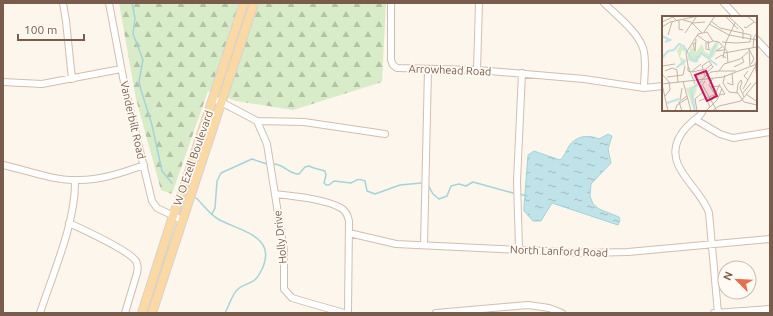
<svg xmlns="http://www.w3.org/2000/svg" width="773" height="316" font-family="Ubuntu,sans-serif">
<defs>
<pattern id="forest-firs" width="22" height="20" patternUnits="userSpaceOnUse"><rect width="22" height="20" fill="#d8ecc9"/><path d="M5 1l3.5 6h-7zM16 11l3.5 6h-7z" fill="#b4c2a5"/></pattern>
<pattern id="water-ripples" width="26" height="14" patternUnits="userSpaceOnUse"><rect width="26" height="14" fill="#bfe3e8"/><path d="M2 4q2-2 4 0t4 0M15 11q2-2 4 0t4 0" fill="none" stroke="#a0bbbe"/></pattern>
</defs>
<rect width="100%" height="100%" fill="#fdf6ec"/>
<path fill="url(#forest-firs)" d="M119,3h267l-4,79 -89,28 -57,-9 -28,-10 -36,103 -11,-4 -25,-91z"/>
<path fill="url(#water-ripples)" stroke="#a5d3da" d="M608,134l4,2 -4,13 3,14 -20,21 -1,12 3,8 6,5 20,8 1,3 -2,5 -66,-22 -11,18h-8l-9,-10v-5l4,-51 6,-4 26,9c4,-3 6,-9 9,-14 7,-10 19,-12 30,-7z"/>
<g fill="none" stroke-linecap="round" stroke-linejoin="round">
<path stroke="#a5d3da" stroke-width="1.5" d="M132,3l3,15 -2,16 10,26 -4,21 2,9 11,35 10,46 10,12
M274,164c10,0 14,10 25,10l6,-7 4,-1c6,3 11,3 16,5l1,4 -2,8 2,2h3l5,-4 17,2c6,-3 7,-5 14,-2l2,10 8,3 25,-9 21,-2
M428,185l5,9 6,5 8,-3 4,-10 8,-2 7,2 7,-4 40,11
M520,194l7,2
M196,198c7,6 13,16 22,21 21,12 63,17 42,54 -6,12 -14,9 -22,16 -6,5 -9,17 -13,24
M212,214l3,-6 2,-27 4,-8 31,-14 15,5"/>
<defs>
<path id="minor" d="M63,3l3,18 6,58
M109,3l17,90 26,108 5,7 25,12
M391,3v57l2,5 4,3 80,2 107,9 60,9 19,-2
M604,3c13,13 33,28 39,45 4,12 1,28 1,40
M724,3l13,14
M756,39l14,15
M477,70l2,-67
M3,82l39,2 79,-15
M213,99l8,3 36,19 47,1 81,12
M703,110c-2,7 -8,8 -12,13 -6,5 -10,10 -13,17 -13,28 24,49 31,73l9,100
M696,120l24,14 13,4 37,-6
M257,121l10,23 3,19 14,88v38l8,9 52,15
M3,165c23,5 48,15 72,15 23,1 47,-7 69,-15
M275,194c19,2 50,5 66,14 5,3 7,8 8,13l-1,92
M69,223c15,7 58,26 67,38 2,4 2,8 1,12l-12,40
M349,233l47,11 189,9 43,-1 142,-13
M424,245l4,-176
M519,249l-2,-68 5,-108
M40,313c13,-40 36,-91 35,-133
M436,313l92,-8 21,3 13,5
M714,313l56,-4"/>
<path id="major" d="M142,313l31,-97 10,-26 61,-187
M152,313l102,-310"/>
</defs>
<use href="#minor" stroke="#d1beb0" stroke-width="8"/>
<use href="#major" stroke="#dad1cd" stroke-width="10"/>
<use href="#minor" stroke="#fff" stroke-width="6"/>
<use href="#major" stroke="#fbd9a5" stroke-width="8"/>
</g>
<g text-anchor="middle" stroke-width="3.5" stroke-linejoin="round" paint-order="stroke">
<g font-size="11" fill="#7a5c4d" stroke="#fffaf3">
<text transform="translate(450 70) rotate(2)" y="4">Arrowhead Road</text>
<text transform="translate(133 120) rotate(77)" y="4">Vanderbilt Road</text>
<text transform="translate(193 158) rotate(-71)" y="4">W O Ezell Boulevard</text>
<text transform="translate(280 237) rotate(-96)" y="4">Holly Drive</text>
<text transform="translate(559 251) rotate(2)" y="4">North Lanford Road</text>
</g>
</g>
<g transform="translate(662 16)">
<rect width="95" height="95" fill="#fdf6ec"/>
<path d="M55,26l2,1 -5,13 -4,3 -8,-5 -6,9 -9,-3 4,-14 5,6 6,-8 3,8 5,2 -1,-4zM19,28l6,5 -1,3 -4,-2 -2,7 4,2 1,6 -6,1 2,-4 -4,-11zM36,69l-4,13v13l-8,-23z" fill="#d8ecc9"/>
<path fill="none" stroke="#bfe3e8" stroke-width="2" d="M0,20l8,4 -5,2M21,29l9,15 5,1 -1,-4h3l2,-4 16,12M48,41l6,-14M0,42l6,-7 6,-1 5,-6 3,1M14,52l10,-8M30,72l10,-7M29,73l4,22M5,87l12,-4"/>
<path fill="none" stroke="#c5b3a7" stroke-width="1" d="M63,0l13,13M66,0l15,14v9M85,0l10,8M17,4v9l4,1M21,4l8,2 11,11M49,5l9,7 31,7 -1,7 -14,1M0,6l11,-5 4,4M31,7l12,-1M47,8l20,11 28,5M0,11l8,-5 28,-6M82,11l2,1 8,-6M42,16l11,-16M23,17l12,-17M6,19l4,-13M35,19l11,8 5,-2M51,25l6,1 8,9 1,12M44,26v7l3,1 -1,-9M60,26l14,1M34,27l-3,1 2,7 1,-12M60,31l-6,4 8,-1M91,32l1,-11 3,-4M87,33l1,17M87,33l5,10 -3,5M62,37l33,-6M61,42l3,-16 9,-19M53,43l7,-4 4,3M95,45l-2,2 2,15M0,50l13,-2M26,51v4l3,1 10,-8M72,51l10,-5 -2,-5M3,55l7,-3 5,2 1,13M57,55h17M30,56l14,-3 6,-5M0,58l8,9M63,59l-2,8 3,5 3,4 9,1M43,60l-3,-10 7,-5 4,6 -7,6M5,61l16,-2 2,-9M51,62l-4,7 7,11M39,64l10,-8 8,-1 5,-7 16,-5 8,-7M86,64l-4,-4 4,-5M21,65l8,30M43,65l-4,6 9,20M80,66l-2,6 4,9M65,67l6,2 -1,-12M0,68l61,-7 34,-13M0,68l6,27M33,68l-7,-18 -2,-13 12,-19 9,-2 6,9M41,70l14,25M48,71l10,-1 5,8 -6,1M81,73l12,-22M75,76l7,10 13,3M75,76l1,-8 3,-4 1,2M81,77l8,-10M84,78l10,7M3,80l5,-6 -1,-8M18,84l2,-12M37,85l15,-6M49,86l9,-18M13,95l2,-6 11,-7M20,95l-3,-9 8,-6M35,95l-2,-12 8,-7M44,95l11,-11 5,-11M50,95l7,-5 22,-5 16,-20"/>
<path fill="#c2185b" fill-opacity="0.15" stroke="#c2185b" stroke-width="2" d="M44,55l11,25 -10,5 -12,-26z"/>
<rect width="95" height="95" fill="none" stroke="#7a5c4d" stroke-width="2"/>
</g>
<rect width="773" height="316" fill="none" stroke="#7a5c4d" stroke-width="8"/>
<g transform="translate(737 280) rotate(294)"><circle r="19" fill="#fffaf3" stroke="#cabbb1"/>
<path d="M0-3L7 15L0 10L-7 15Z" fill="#e76f51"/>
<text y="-6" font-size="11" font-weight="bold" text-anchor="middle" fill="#7a5c4d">N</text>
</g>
<path d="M18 34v6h66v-6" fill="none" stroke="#7a5c4d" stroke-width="2"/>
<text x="24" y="34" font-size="12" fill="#7a5c4d" stroke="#fffaf3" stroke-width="3" paint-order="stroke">100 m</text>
</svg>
